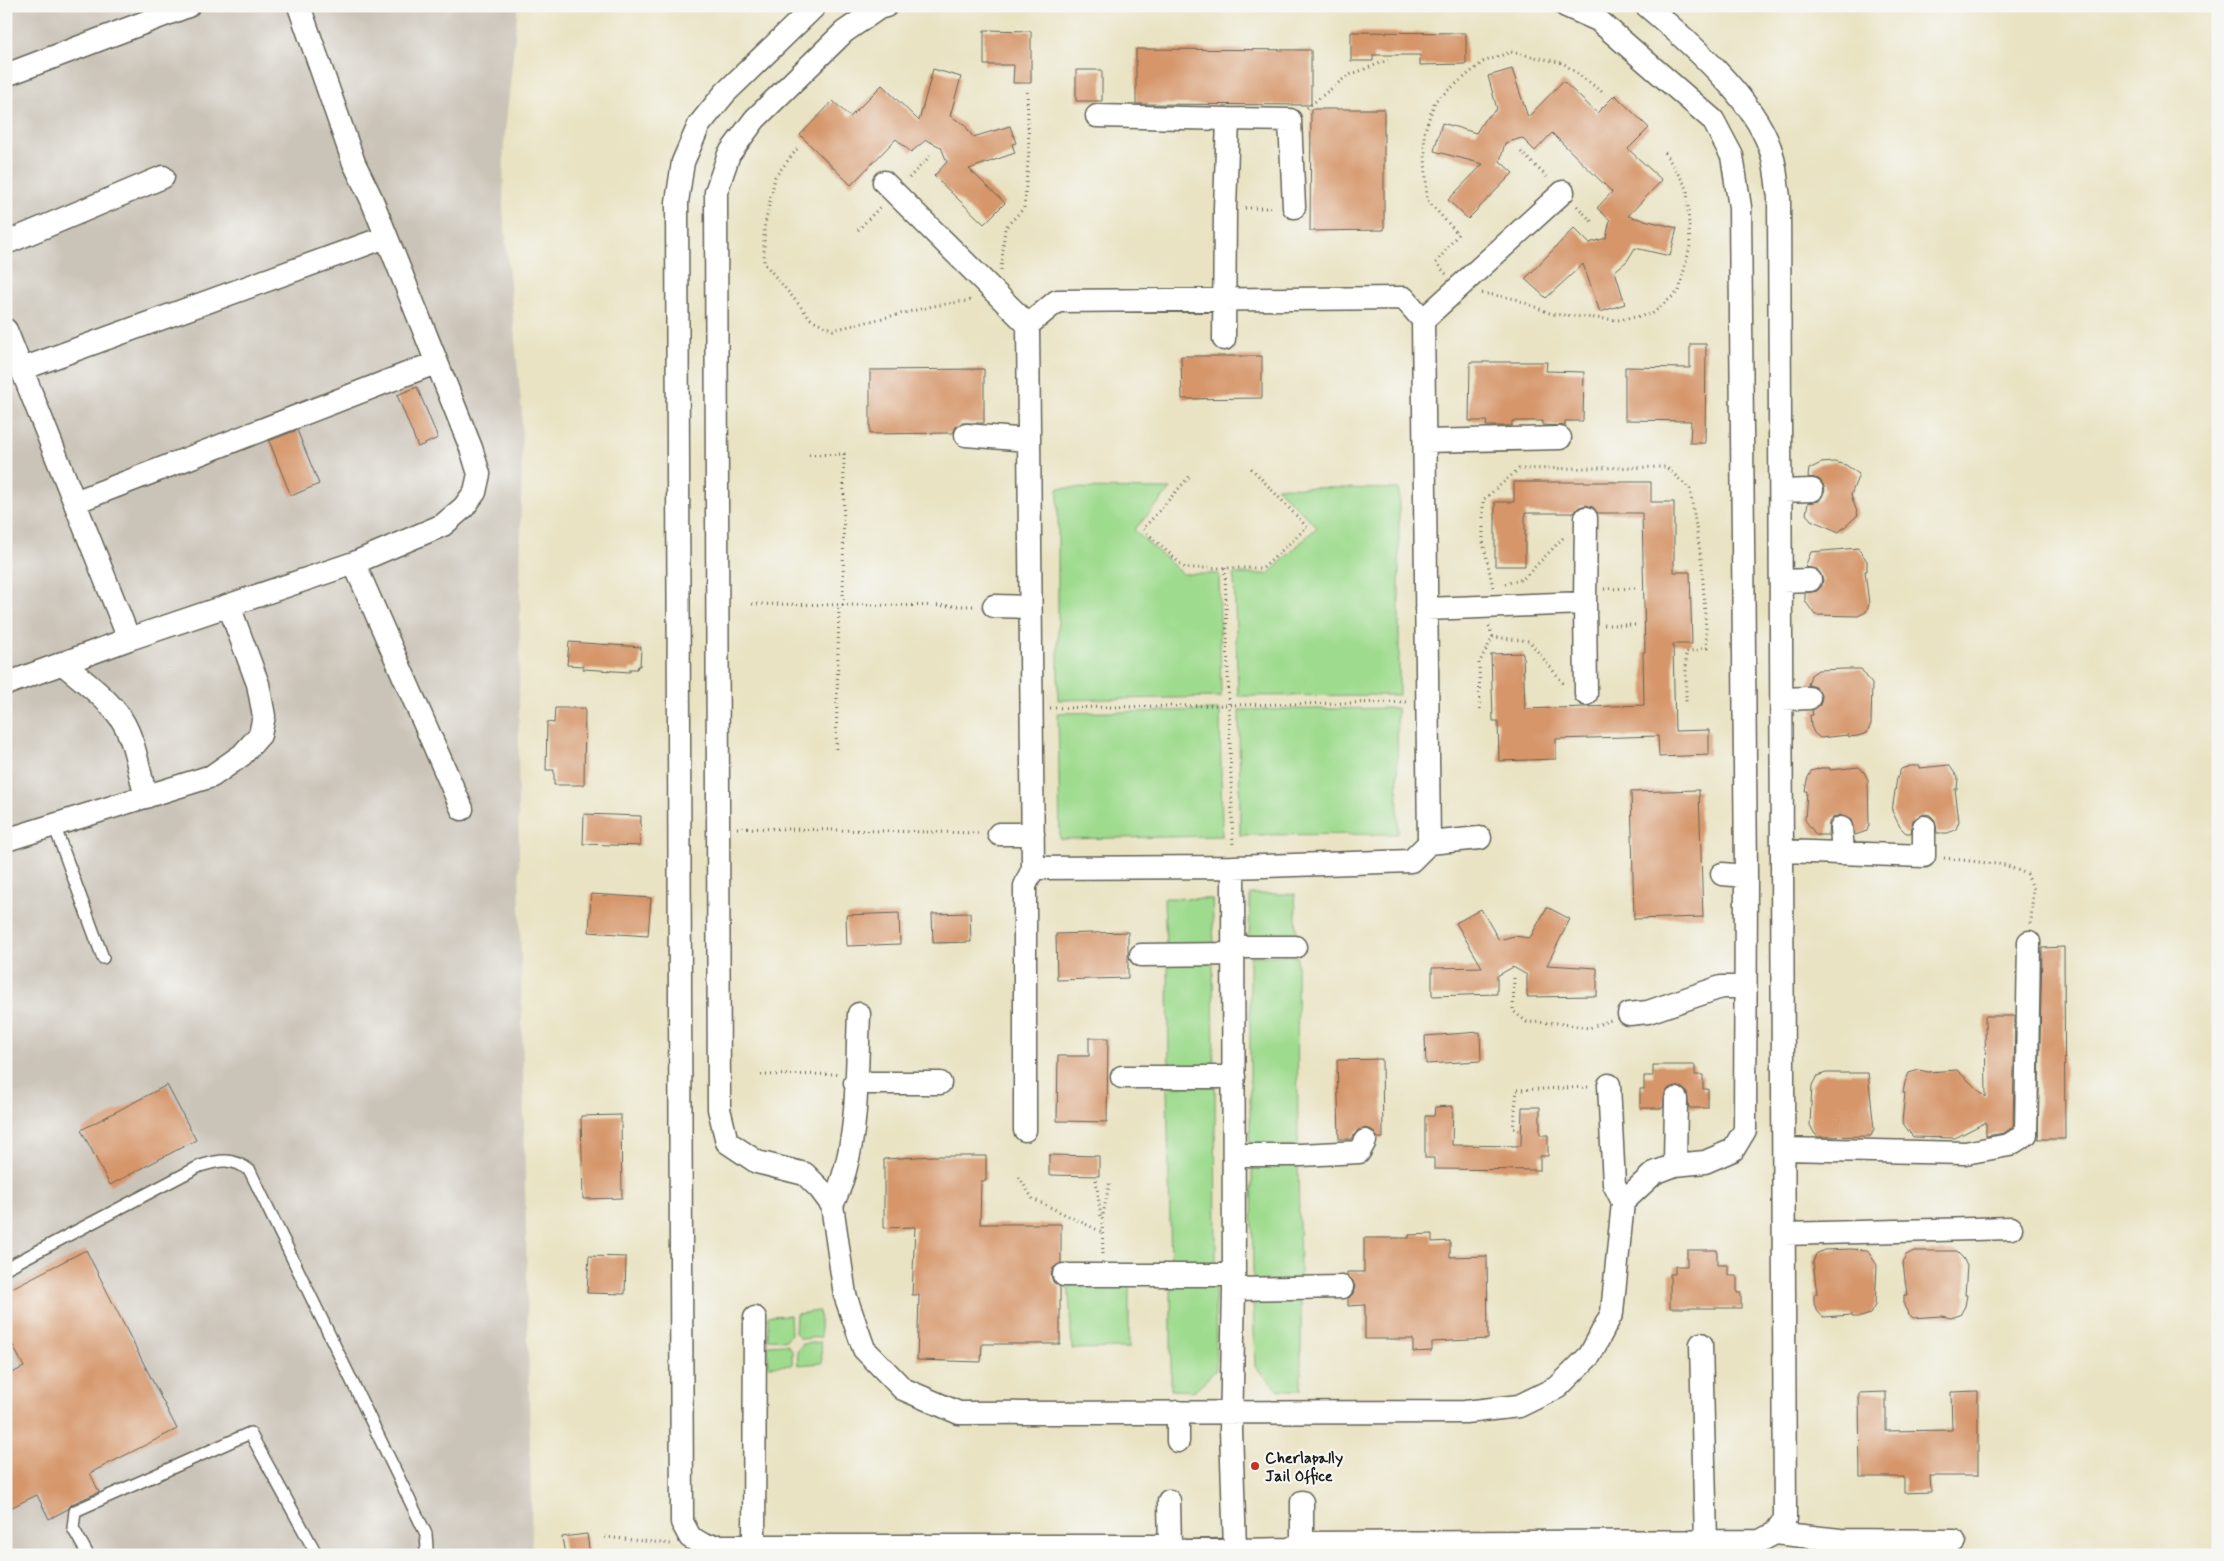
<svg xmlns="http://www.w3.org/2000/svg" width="2224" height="1561" font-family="Mynerve,sans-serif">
<rect width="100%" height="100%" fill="#f6f6f2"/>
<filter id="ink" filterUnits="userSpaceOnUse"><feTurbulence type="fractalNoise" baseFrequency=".02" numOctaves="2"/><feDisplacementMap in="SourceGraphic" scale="10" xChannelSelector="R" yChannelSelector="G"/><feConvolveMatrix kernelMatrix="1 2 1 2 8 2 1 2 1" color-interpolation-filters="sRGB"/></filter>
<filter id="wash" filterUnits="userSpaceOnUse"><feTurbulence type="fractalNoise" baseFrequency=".0096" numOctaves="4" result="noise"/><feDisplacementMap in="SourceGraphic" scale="20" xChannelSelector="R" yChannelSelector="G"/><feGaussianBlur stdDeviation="1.12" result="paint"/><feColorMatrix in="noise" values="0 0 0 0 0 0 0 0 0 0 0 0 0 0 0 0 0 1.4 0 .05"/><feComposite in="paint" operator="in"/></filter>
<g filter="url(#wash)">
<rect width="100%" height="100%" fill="#e9e3c3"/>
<path fill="#cac3b8" d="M6,6h512l-14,137 -1,67 19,203 -4,391 14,751h-526z"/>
<path fill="#9fdb8e" stroke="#5e7c55" d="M1276,487l123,2v206l-161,1 -4,-122h34l49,-47z
M1058,488l113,1 -37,41 49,44h36l2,123 -163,3z
M1397,708l1,126 -158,1 -1,-125z
M1220,710l2,126 -162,3 -2,-126z
M1250,894h45l2,44 -48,2z
M1164,898l48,1 2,47 -48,2z
M1250,956h47l1,191h-48z
M1213,963l1,105 -45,2 -1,-106z
M1167,1086h48l1,181h-45z
M1252,1163l46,1 2,116 -47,1z
M1129,1282v66l-57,1 -3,-58 -3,-5z
M1171,1283h44l1,87 -22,21 -23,-1z
M1253,1297l48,1v92h-23l-23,-23z
M819,1311l2,26 -20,2 -6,-6 1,-19z
M790,1315l1,19 -4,6 -19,-1v-23z
M821,1342l1,21 -24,2 -1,-14 6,-7z
M787,1344l5,7v14l-24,1v-21z"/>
<g id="blocks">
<path fill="#d6966a" d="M984,30l47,1v52h-18l1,-18h-30z
M1351,32l115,1v31l-46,1v-10h-47v6h-22z
M1136,49l175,1v55l-175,-1z
M933,69l28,8 -11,39 14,8 9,13 37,-11 6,17 -4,1 3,9 -46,16 36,34 -21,21 -50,-48 13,-14 -6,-15 -15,-7 -15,12 -15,-13 -45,46 -51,-50 33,-34 17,16 32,-32 37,36z
M1512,69l16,48 35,-36 34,32 18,-18 34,33 -21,21 34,31 -34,36 49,12 -7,28 -35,-8 -8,13 -12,10 10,33 -25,8 -17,-48 -37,34 -21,-19 49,-51 15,15 17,-5 4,-18 -13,-12 15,-16 -60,-59 -17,18 -13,-13 -17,5 -5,18 13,12 -45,46 -20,-19 35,-36 -49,-13 8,-28 34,10 8,-13 13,-11 -9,-33z
M1076,70h26v31h-26z
M1311,109h73v121l-74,1z
M1690,344h16l-1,99h-15l1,-22 -66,-1v-53l65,1z
M1181,356h81v42l-80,1z
M1470,362h77l-1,9 38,1 -1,49h-18v5l-23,-1 1,-4h-31v5h-26l1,-5h-18z
M984,369v54h-23l-5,4 -3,6 -83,1v-64z
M417,387l21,51 -20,9 -21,-52z
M297,430l22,54 -28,12 -22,-55z
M1835,462l11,3 13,9 -8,21 7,20 -19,17 -28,-12 -5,-6 2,-11 11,-2 6,-11 -2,-6 -4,-5 -11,-2 1,-8 12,-6z
M1514,482h137v20h23v70h16l2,72h-19l2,87 34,-1v25l-50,2 -1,-21 -102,3v20l-57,2 -1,-40h-5l-2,-67 32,-1 2,56 119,-4 -1,-53h2l-3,-139h-44l-5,-6 -7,-2 -7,2 -5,6h-49v53h-30v-64h19z
M1858,548l9,13v10h-2l4,33 -3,8 -8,4 -43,-1 -10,-14v-8l12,-2 5,-5 1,-7 -6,-10 -12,-2 6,-15z
M569,642l72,5 -1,19h-2l-1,3h-7v3l-47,-3v-3l-16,-1z
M1845,669h16l11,15 -1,40 -4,9 -9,3 -9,1 -1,-2 -28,3 -6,-5 -3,-7 -1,-11h3l-1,-5 8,-5 2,-8 -6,-10 -8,-2 3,-10 7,-5z
M555,708h30l-1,77h-30v-15h-8l1,-48 7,1z
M1949,765l9,13 -1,11h-2l4,32 -3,8 -8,4h-11l-2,-13 -5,-5 -6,-1 -11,6 -2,13h-5l-6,-6 -8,-16 5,-33 4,-9 9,-3h10v2z
M1859,767l5,5 4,8 1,45 -2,6 -12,4 -4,-15 -11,-5 -6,2 -5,5 -1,13h-12l-11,-15 2,-29h-2l2,-11 4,-9 10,-3h9v2z
M1699,790l4,127 -69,2 -3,-127z
M584,814l57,2 -1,30 -57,-2z
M591,894l60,4 -3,38 -59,-4z
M1547,907l23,12 -23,46 50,3v28l-70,1v-22l-14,-8 -16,9v18l-65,2v-28l50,-1 -26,-44 25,-14 18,31 15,-4 16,2z
M899,913l1,31 -53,2 -1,-31z
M970,913l1,29 -38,1 -1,-29z
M1128,932v46l-71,2 -1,-46z
M2064,947l1,192h-27l4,-191z
M1985,1016h30l-2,111 -9,6 -18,3v-14l-31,16 -42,-1 -11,-15 3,-29h-2l2,-11 4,-9 10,-3 9,2 29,-2 29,27z
M1480,1032l1,29 -55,3 -1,-28z
M1089,1038h19l-1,84 -50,-1 1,-65h31z
M1382,1059l1,79h-5l-6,-8 -7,-2 -7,2 -7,9h-12l-2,-79z
M1653,1065h42v10h8v14h5v19h-19l-2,-16 -5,-4 -6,-2 -7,2 -4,5 -2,15h-23v-19h4v-13h9z
M1826,1073h42l6,56 -3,7 -53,1 -4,-4 -4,-8 2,-40 5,-9z
M167,1085l29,55 -86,45 -29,-55z
M1453,1106l-1,39 69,1 1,-39h18v28h8v21h-8v14l-106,-1v-11h-9v-42h9l1,-9z
M621,1115l1,83 -39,1 -2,-83z
M1049,1155l50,1v20l-50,-1z
M933,1156h53v25h-5l-1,43h81v39l-8,5 -2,7 2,7 7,5v57h-78l-1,18 -64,-2 2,-65h-7l3,-68 -31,1v-69z
M1432,1234v8l18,-1v16l37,-1 1,83 -56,3v9l-19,1v-13h-48v-34l-17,1v-7l5,-5 2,-7 -2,-6 -6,-6v-3h17v-34h45v-3z
M1851,1249l16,1 10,15 -2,40 -5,9 -9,3h-9v-2l-29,2 -5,-5 -4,-8v-10h3l-4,-32 3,-8 8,-4z
M86,1250l91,179 -87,44 9,19 -27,12 -4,5 -19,10 -12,-24 -31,15v-134l18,-9 -18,-35v-41z
M1687,1250h30v15h11v11h9v17h4v15h-71v-34h5v-8h12z
M1914,1251h42l7,7 4,8 -2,29h2l-2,11 -5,9 -9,3 -10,-2 -28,2 -5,-5 -4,-7v-11h3l-4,-32 3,-8z
M589,1256l37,1 -1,37 -38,-1z
M1978,1391v85h-48l1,16 -27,1v-16h-44l-1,-84 27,-1v39l66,-1 -1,-38z
M587,1534l3,21h-25l-3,-18z"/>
</g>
</g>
<g filter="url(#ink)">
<use href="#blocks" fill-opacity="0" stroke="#646256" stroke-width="1"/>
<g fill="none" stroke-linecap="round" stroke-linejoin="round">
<defs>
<path id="lane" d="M54,825l49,133
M6,1268l194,-102c19,-6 33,-9 50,5l176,363 1,14 -3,7
M88,1555l-15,-27 2,-17 175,-78 67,122"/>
<path id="street" d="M815,6l-90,87 -26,32 -16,37 -6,40 5,1320 8,15 15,9h465l13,5
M886,6l-7,2 -35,24 -89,87 -26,35 -13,38 3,917 8,33 30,20 48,12 15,15 12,16 13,90 19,54 39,40 56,24 506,-1 54,-6 39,-19 32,-32 22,-42 11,-111 31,-29 21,-8 30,-3 28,-12 12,-20 1,-254 -6,-669 -8,-51 -19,-36 -115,-100 -32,-14
M6,75l182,-69
M1097,116l131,3 -3,90 -1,130
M1228,119l62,1 4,87
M884,182l144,143
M6,243l157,-66
M1423,320l140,-128
M6,330l123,309
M22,369l364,-132
M966,435l63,5
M1425,441l135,-3
M1781,491l31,-1
M75,502l360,-139
M354,563l108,246
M1781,581l29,-1
M1585,603l1,-85
M994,606l36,1
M1426,609l159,-6 1,91
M62,663c19,16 40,31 55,50 18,22 21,57 29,84
M6,684l123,-45 225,-76 89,-38 21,-18 11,-15 4,-18 -8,-26 -100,-250 -17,-35 -55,-157
M1782,699l27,-1
M1841,828l2,24
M999,834h34
M6,840l206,-64 30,-21 18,-20 4,-19 -6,-32 -29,-78
M1429,843l51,-5
M1783,851l141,5v-29
M1233,867l178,-6 18,-18 -6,-523 -19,-22 -347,3 -29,24 5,543 200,-1 1,422 -3,141 4,118
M1722,874l24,2
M1233,947h62
M1141,955l92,-1
M1629,1014l19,-2 73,-25h24
M1122,1077h112
M855,1083h85
M1609,1085l5,99 9,18
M1025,1130v-244l8,-18
M1784,1149l181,4 44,-8 17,-11 3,-192
M1234,1155h67l58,-3 6,-11
M1675,1165l1,-66
M832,1205c28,-56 24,-128 27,-191
M1784,1234l227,-6
M1064,1275h170
M1234,1289l108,-2
M1701,1344l5,197
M1178,1412v29
M1169,1501l1,45
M1775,1533l65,7 114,1
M1302,1543v-41
M754,1546l1,-228
M1183,1555v-4l106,-2 13,-6 458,-2 15,-8 10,-14 -6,-1322c-3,-16 -3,-34 -9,-49 -17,-50 -83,-108 -123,-142"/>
</defs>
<use href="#lane" stroke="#646256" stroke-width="14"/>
<use href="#street" stroke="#646256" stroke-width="25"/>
<path stroke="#646256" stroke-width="3" stroke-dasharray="1 4" stroke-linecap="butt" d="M1307,108l40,-32 41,-16
M797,149l-22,28 -11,52v34l47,56 22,11 100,-24 40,-6
M1521,152l28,27
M909,178l21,-22
M1577,206l15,16
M1245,208h29
M858,230l22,-23
M1001,270l4,-42 19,-20 5,-58 -2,-59
M1446,274l-10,-11 22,-29 -31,-34 -3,-67 11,-32 48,-39 28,-10 52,11 42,31
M1482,293l34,6 36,15 66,6 34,-6 27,-23 11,-45 -3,-58 -24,-38
M809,455l35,-1 -1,151
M1189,477l-46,52 42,39h78l44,-41 -57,-60
M1225,568l8,279
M1505,584l18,-5 42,-43
M1493,587l-10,-45v-42l36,-31 147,-2 24,22 12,75 5,84 -21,4v52
M1604,589l34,-1
M752,604l222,2
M1604,625h35
M1489,626l4,11
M1050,708l357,-6
M1480,709l-1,-46 14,-26 36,4 35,43
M836,749l3,-144
M737,828l244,5
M1944,858l61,7 22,9 6,14 -2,36
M1514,978l-1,33 14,11 30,1 32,5 22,-8
M761,1075l77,-1
M1519,1131l-6,-3 4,-38 72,-3
M1019,1177l14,22 69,33
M1096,1180l5,37
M1103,1254l-1,-34 8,-40
M605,1537l66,7"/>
<use href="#lane" stroke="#fff" stroke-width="11"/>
<use href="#street" stroke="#fff" stroke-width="22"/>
</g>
</g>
<circle fill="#c8321e" stroke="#f6f6f2" stroke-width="2" cx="1255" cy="1466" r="5"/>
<g text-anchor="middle" stroke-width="4.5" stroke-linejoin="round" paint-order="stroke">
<g font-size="16" font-weight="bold" fill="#1c1c1c" stroke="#f6f6f2" text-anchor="start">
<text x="1265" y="1463">Cherlapally<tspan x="1265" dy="18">Jail Office</tspan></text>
</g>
</g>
<rect width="2224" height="1561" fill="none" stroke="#f6f6f2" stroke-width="25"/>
</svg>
